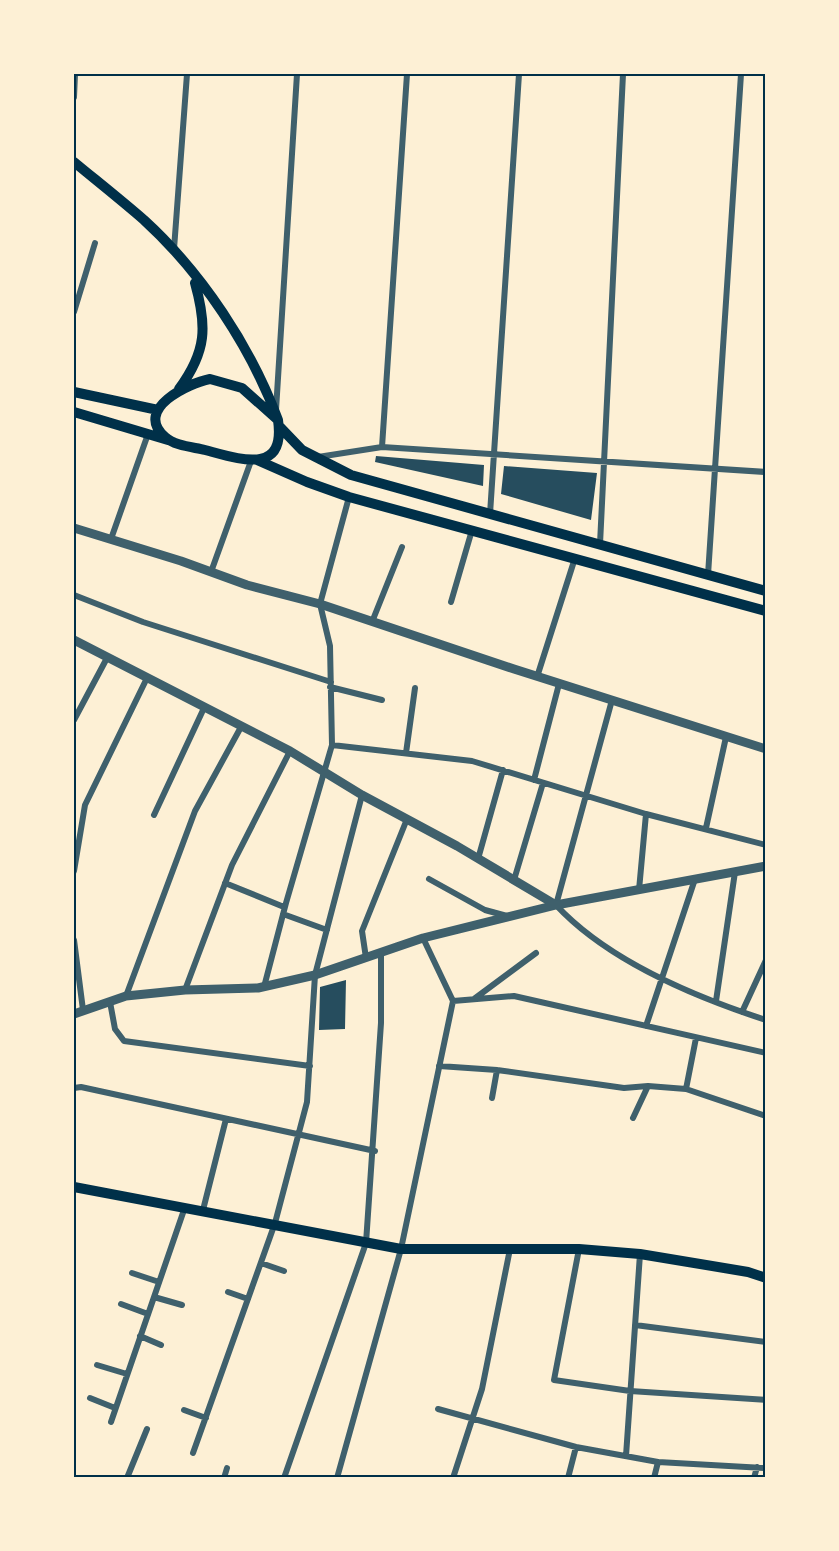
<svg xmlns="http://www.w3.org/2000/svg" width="839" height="1551" font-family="'Exo 2',sans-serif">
<rect width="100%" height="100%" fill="#fdf0d5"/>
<path fill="#264d5e" d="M376,456l108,9 -1,21 -108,-24z
M504,466l93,7 -6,47 -90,-26z
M346,980l-1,49 -26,1 1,-43z"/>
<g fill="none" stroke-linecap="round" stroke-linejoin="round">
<path stroke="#3f606c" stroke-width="6" d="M74,97l1,-23
M174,249l13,-175
M74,312l21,-69
M276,410l21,-336
M382,447l25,-373
M318,457l64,-10 384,25
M490,514l29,-440
M111,539l37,-105
M600,544l23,-470
M211,572l40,-111
M708,575l33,-501
M74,595l69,27 188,60
M451,602l21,-72
M372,622l30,-75
M537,677l38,-119
M330,687l52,13
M612,700l-56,205c51,55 139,92 210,115
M74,720l33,-62
M332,745l140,16 174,53 120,31
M406,753l9,-65
M534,780l25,-96
M154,815l50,-107
M706,828l20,-91
M478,859l25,-89
M74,871l11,-66 62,-127
M429,879l56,31 22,6
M514,880l29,-97
M225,883l59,24
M639,890l7,-76
M283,914l44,16
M74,940l9,70
M366,958l-4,-27 45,-112
M264,987l22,-84 46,-158 -2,-99 -10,-42 29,-107
M185,990l47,-125 58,-114
M126,996l69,-185 46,-84
M474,999l62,-46
M453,1001l61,-5 252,57
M716,1001l19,-129
M110,1002l5,27 9,12 186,25
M742,1012l24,-52
M646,1026l49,-147
M439,1066l58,4 127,18 24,-2 38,3 80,27
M74,1088l7,-1 294,64
M686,1089l10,-51
M492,1098l5,-28
M633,1118l15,-32
M203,1210l23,-91
M579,1249l-25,131 76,11 136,9
M261,1263l23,8
M132,1273l27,9
M228,1292l20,7
M154,1297l28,8
M121,1304l27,10
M635,1325l131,17
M140,1336l21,9
M97,1365l30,9
M90,1398l25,10
M438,1409l138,38 82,15 108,6
M184,1410l22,8
M111,1422l74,-215
M193,1453l82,-230 32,-121 8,-127 47,-180
M626,1456l14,-202
M127,1478l20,-49
M224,1478l3,-10
M284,1478l82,-235 15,-220v-70
M337,1478l64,-229 52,-248 -30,-63
M453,1478l29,-89 28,-140
M568,1478l8,-31
M654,1478l4,-16
M754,1478l3,-11"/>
<path stroke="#3f606c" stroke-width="9" d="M74,528l107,33 66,24 73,19 194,65 252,80
M74,640l216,111 72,44 95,51 99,59
M74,1014l52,-18 59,-6 73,-2 57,-13 108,-37 133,-33 210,-39"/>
<path stroke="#003049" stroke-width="10" d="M74,162c23,19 47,38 70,58 58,53 107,127 134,200
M210,379l32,9 36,32c8,56 -39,39 -73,30 -12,-3 -30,-4 -40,-13 -32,-28 24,-54 45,-58z
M179,389c28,-38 28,-63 16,-106
M74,392l84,18
M74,412l94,28
M279,426l23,24 49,25 415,116
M257,460l50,22 42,15 417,114
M74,1187l327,62h178l61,5 108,18 18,6"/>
</g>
<rect width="839" height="1551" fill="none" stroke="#fdf0d5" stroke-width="150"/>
<rect x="75" y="75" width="689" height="1401" fill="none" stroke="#003049" stroke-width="2"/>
</svg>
